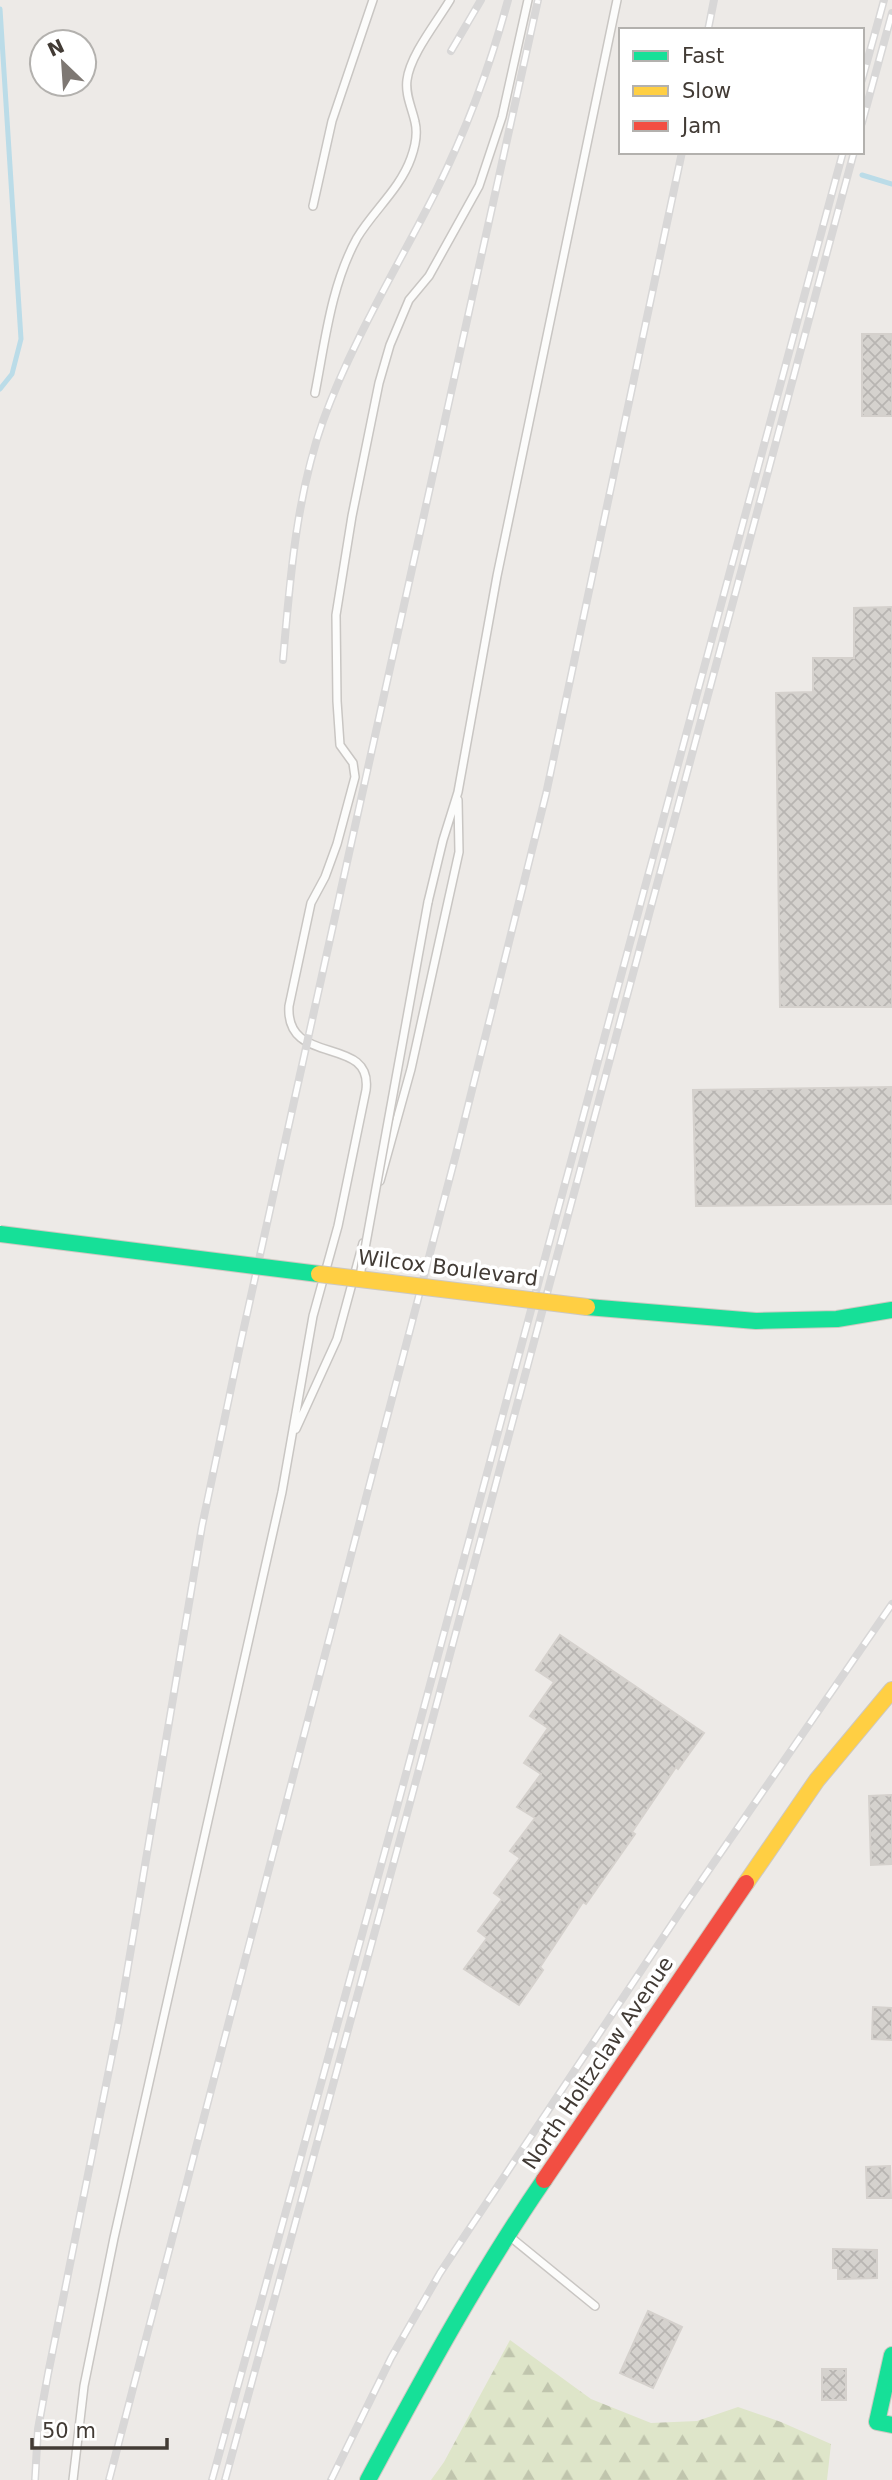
<svg xmlns="http://www.w3.org/2000/svg" width="892" height="2480" font-family="'DejaVu Sans',sans-serif">
<defs>
<pattern id="forest-firs" width="22" height="20" patternUnits="userSpaceOnUse" patternTransform="scale(1.75)"><rect width="22" height="20" fill="#dee5c9"/><path d="M5 1l3.5 6h-7zM16 11l3.5 6h-7z" fill="#c0c5ad"/></pattern>
<pattern id="building-cross-hatch" width="8" height="8" patternUnits="userSpaceOnUse" patternTransform="scale(1.75)"><rect width="8" height="8" fill="#d5d2ce"/><path d="M0 0l8 8M0 8l8-8" fill="none" stroke="#b8b5b2"/></pattern>
</defs>
<rect width="100%" height="100%" fill="#edeae7"/>
<path fill="url(#forest-firs)" d="M510,2340l81,59 60,24 46,-2 41,-14 43,15 50,22 -4,36h-396l13,-18z"/>
<g fill="none" stroke-linecap="round" stroke-linejoin="round">
<path stroke="#bbdce8" stroke-width="5" d="M0,9l21,330 -9,35 -12,15
M862,175l30,9"/>
</g>
<path fill="url(#building-cross-hatch)" stroke="#d5d1cd" stroke-width="2" d="M862,334h30v82h-30z
M892,607v400h-112l-4,-314 37,-1v-34h41v-50z
M892,1087v117l-196,2 -3,-116z
M560,1635l144,98 -26,36 -2,-2 -44,65 3,2 -49,70 -3,-2 -43,65 3,3 -24,35 -55,-36 23,-31 -9,-7 24,-32 -8,-6 26,-35 -10,-7 25,-33 -18,-11 24,-33 -17,-11 24,-35 -18,-12 24,-34 -18,-12z
M892,1795v69l-21,1 -2,-69z
M873,2007l19,1v32l-20,-1z
M890,2166l1,32h-24l-1,-31z
M833,2249l44,1v28l-39,1v-11h-5z
M648,2311l34,16 -29,61 -33,-15z
M822,2369h24v31h-24z"/>
<g fill="none" stroke-linecap="round" stroke-linejoin="round">
<defs>
<path id="lane" d="M313,206l19,-85 41,-121
M315,393c10,-51 16,-108 42,-155 16,-27 43,-49 54,-80 4,-11 7,-24 4,-36 -3,-14 -10,-27 -8,-42 3,-25 30,-58 43,-80
M428,902l15,-62 15,-48 39,-216 120,-576
M380,1181l31,-112 48,-217 -1,-52
M296,1429l41,-90 26,-96
M508,2235l87,71
M73,2480l11,-94 30,-148 168,-746 31,-176 25,-90 28,-136c7,-56 -81,-22 -77,-84l22,-103 14,-26 12,-33 18,-67 -2,-14 -13,-18 -3,-44 -1,-86 16,-99 27,-133 11,-38 19,-45 20,-24 50,-90 23,-69 26,-117"/>
<path id="fast" d="M587,1307l169,14 81,-2 55,-9
M892,2355l-15,67 15,3
M368,2480c55,-102 110,-204 176,-300"/>
<path id="slow" d="M746,1883l71,-103 75,-90"/>
<path id="jam" d="M544,2180l202,-297"/>
</defs>
<use href="#lane" stroke="#c9c6c3" stroke-width="10"/>
<use href="#fast" stroke="#cdc8c1" stroke-width="18"/>
<use href="#slow" stroke="#cdc8c1" stroke-width="18"/>
<use href="#jam" stroke="#cdc8c1" stroke-width="18"/>
<use href="#lane" stroke="#fcfcfb" stroke-width="7"/>
<use href="#fast" stroke="#16e098" stroke-width="16"/>
<use href="#slow" stroke="#ffcf43" stroke-width="16"/>
<use href="#jam" stroke="#f24e42" stroke-width="16"/>
<defs>
<path id="rail" d="M708,30l6,-30
M451,51l30,-51
M862,80l22,-80
M862,123l30,-110
M283,660c7,-80 13,-163 40,-239 29,-80 74,-153 112,-228 31,-62 55,-126 73,-193
M35,2480l3,-51 10,-55 71,-354 83,-494 39,-185 297,-1341
M109,2480l347,-1326 90,-360 136,-642
M212,2480l184,-669 447,-1659
M225,2480l182,-666 447,-1662
M331,2480l60,-122 49,-85 244,-367 208,-302"/>
</defs>
<use href="#rail" stroke="#d8d7d7" stroke-width="8"/>
<use href="#rail" stroke="#fff" stroke-width="5" stroke-dasharray="16" stroke-linecap="butt"/>
<defs>
<path id="lane-bridge" d="M360,1276l68,-374"/>
<path id="fast-bridge" d="M0,1234l319,40"/>
<path id="slow-bridge" d="M319,1274l268,33"/>
</defs>
<use href="#lane-bridge" stroke="#c9c6c3" stroke-width="10" stroke-linecap="butt"/>
<use href="#fast-bridge" stroke="#cdc8c1" stroke-width="18" stroke-linecap="butt"/>
<use href="#slow-bridge" stroke="#cdc8c1" stroke-width="18" stroke-linecap="butt"/>
<use href="#lane-bridge" stroke="#fcfcfb" stroke-width="7"/>
<use href="#fast-bridge" stroke="#16e098" stroke-width="16"/>
<use href="#slow-bridge" stroke="#ffcf43" stroke-width="16"/>
</g>
<g text-anchor="middle" stroke-width="7" stroke-linejoin="round" paint-order="stroke">
<g font-size="21" fill="#423b35" stroke="#fff">
<text transform="translate(448 1268) rotate(7)" y="7">Wilcox Boulevard</text>
<text transform="translate(598 2063) rotate(-56)" y="7">North Holtzclaw Avenue</text>
</g>
</g>
<rect x="619" y="28" width="245" height="126" fill="#ffffff" stroke="#b3b1ae" stroke-width="2"/>
<rect x="633" y="51" width="35" height="10" fill="#16e098" stroke="#b3b1ae" stroke-width="2"/>
<text x="682" y="63" font-size="21" fill="#423b35">Fast</text>
<rect x="633" y="86" width="35" height="10" fill="#ffcf43" stroke="#b3b1ae" stroke-width="2"/>
<text x="682" y="98" font-size="21" fill="#423b35">Slow</text>
<rect x="633" y="121" width="35" height="10" fill="#f24e42" stroke="#b3b1ae" stroke-width="2"/>
<text x="682" y="133" font-size="21" fill="#423b35">Jam</text>
<g transform="translate(63 63) rotate(335)"><circle r="33" fill="#ffffff" stroke="#b3b1ae" stroke-width="2"/>
<path d="M0-5L12 26L0 18L-12 26Z" fill="#7e7873"/>
<text y="-10" font-size="19" font-weight="bold" text-anchor="middle" fill="#423b35">N</text>
</g>
<path d="M32 2438v10h135v-10" fill="none" stroke="#423b35" stroke-width="3.5"/>
<text x="42" y="2438" font-size="21" fill="#423b35" stroke="#ffffff" stroke-width="5" paint-order="stroke">50 m</text>
</svg>
